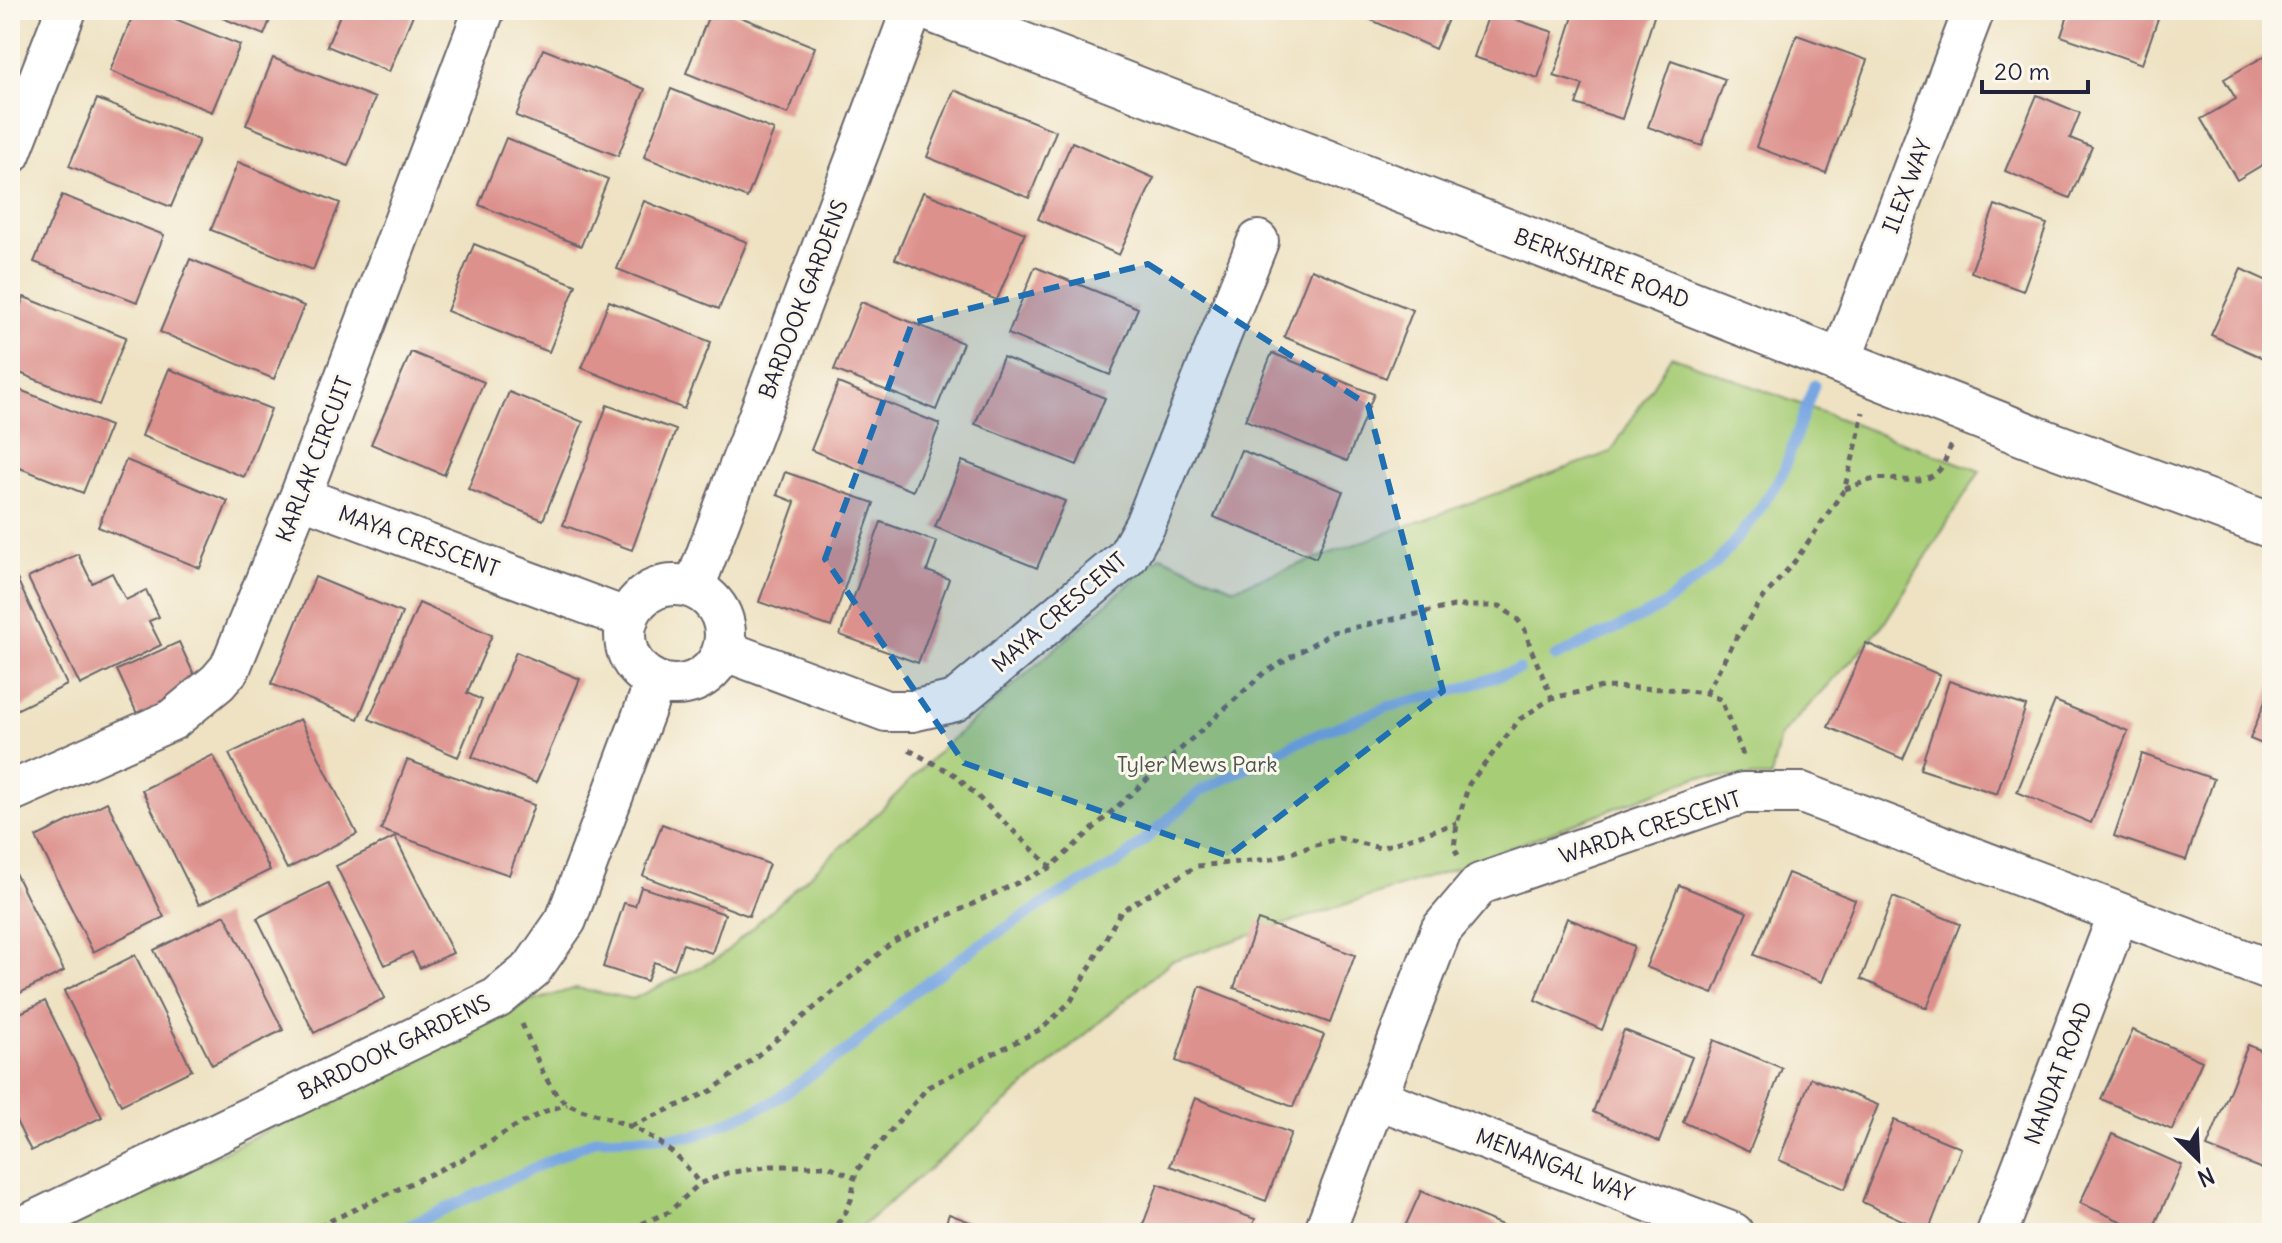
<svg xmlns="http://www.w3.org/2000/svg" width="2282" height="1243" font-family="Delius,sans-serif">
<rect width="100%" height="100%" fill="#fbf7ec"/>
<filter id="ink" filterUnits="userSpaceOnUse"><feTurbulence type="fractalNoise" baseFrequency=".0125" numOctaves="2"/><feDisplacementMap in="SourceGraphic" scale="16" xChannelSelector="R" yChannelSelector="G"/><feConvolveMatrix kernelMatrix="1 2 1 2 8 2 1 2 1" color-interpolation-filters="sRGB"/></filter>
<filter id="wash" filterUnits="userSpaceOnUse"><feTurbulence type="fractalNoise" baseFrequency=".006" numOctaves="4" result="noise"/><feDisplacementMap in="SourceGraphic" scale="32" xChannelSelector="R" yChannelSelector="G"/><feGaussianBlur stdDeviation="1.8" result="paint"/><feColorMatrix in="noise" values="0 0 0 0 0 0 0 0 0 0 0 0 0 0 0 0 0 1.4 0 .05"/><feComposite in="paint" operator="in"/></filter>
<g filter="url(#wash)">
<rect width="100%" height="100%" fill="#eee2c2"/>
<path fill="#a7cd77" stroke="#647859" stroke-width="2" d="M1671,356l309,115 -95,151 -33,38 -72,76 -9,41h-74l-249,94 -277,90 -317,272h-795l462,-228 55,-17 57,11 86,-41 161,-147 62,-63 219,-192 73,32 377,-136z"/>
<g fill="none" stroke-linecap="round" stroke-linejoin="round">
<path stroke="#77a6e1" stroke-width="11" d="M1555,657l103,-48 56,-43 40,-48 29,-45 31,-88
M393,1233l204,-94 98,-3 74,-32 83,-57 60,-54 67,-48 71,-45 68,-37 83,-72 95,-48 91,-36 73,-18 59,-20"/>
</g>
<g id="blocks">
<path fill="#dd918d" d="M135,10h18l87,35 -28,67 -102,-41z
M223,10h51l-10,25 -44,-18z
M342,10h73l-26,62 -62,-26z
M711,10h12l92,37 -27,67 -102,-41z
M1359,10h93l-17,39 -77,-35z
M1575,10h81l-34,109 -46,-15 7,-19 -29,-9z
M2070,10h91l-19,54 -81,-28z
M1490,11l63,21 -15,46 -64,-21z
M1797,35l70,25 -41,113 -70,-26z
M543,49l102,40 -27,67 -102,-40z
M2272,52v55l-3,2 3,5v64l-8,-14 -27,16 -36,-61 35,-20 -12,-20z
M273,58l102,40 -27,68 -102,-41z
M1671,60l54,19 -23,67 -54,-19z
M671,89l103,41 -27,68 -103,-41z
M954,90l102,41 -27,67 -102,-41z
M2037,95l43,18 -10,25 22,9 -22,51 -65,-27z
M97,99l102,41 -28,67 -102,-41z
M506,138l102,41 -27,67 -102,-41z
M1072,142l82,36 -35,77 -81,-36z
M238,162l102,41 -27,67 -102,-40z
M923,192l102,41 -28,67 -102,-41z
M62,195l102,40 -27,67 -103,-40z
M644,201l103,41 -28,67 -102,-40z
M1995,205l52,19 -24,67 -52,-19z
M474,244l102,41 -27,67 -102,-41z
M190,259l114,47 -30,73 -114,-47z
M1035,267l103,41 -28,67 -102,-41z
M1311,269l102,41 -27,68 -102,-41z
M2241,269l31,14 -2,21h2v58l-61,-27z
M24,297l102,40 -27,68 -89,-36v-38z
M609,301l102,41 -27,67 -102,-41z
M861,302l102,41 -27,67 -102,-40z
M411,352l73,30 -40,93 -73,-31z
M1272,353l102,41 -27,67 -102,-41z
M1003,357l102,41 -28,67 -102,-41z
M169,369l102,40 -27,68 -102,-41z
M838,383l102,41 -27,67 -102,-41z
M10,386l100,40 -27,67 -73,-29z
M509,392l74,30 -40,98 -75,-31z
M607,405l69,25 -44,120 -69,-25z
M1241,450l102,41 -27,67 -102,-41z
M126,460l102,41 -28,67 -102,-41z
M962,461l103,40 -28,67 -102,-41z
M785,472l89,31 -43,124 -72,-25 36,-100 -18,-7z
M881,522l56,20 -10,29 22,8 -31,84 -78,-28z
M78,554l14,29 20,-10 14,27 20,-10 13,27 -10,4 12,24 -81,40 -52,-107z
M315,577l87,36 -44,106 -87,-35z
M17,579l50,106 -57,28v-131z
M419,603l73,32 -25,58 15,7 -24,57 -89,-38z
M179,642l22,48 -62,28 -22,-48z
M1866,643l74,32 -37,84 -75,-32z
M516,652l64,27 -44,104 -64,-26z
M1949,681l77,25 -29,88 -77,-25z
M2272,684v64l-22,-9z
M2055,701l73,30 -37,92 -74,-31z
M300,719l57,115 -70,35 -58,-115z
M2142,754l72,25 -28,81 -72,-24z
M213,755l57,115 -71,35 -57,-115z
M407,760l127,45 -25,70 -128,-45z
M107,802l57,115 -71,35 -57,-115z
M662,824l107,40 -20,52 -106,-40z
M395,837l58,116 -33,15 -8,-16 -27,13 -49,-99z
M10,863l54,108 -54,27z
M1788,873l67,27 -33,82 -68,-27z
M328,883l57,115 -71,35 -57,-115z
M1679,885l68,27 -34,82 -67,-27z
M641,887l84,27 -13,39 -29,-9 -9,25 -20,-7 -7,19 -44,-14 21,-64 11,3z
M1893,897l67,27 -33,84 -66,-29z
M225,915l58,115 -71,35 -58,-115z
M1567,918l67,28 -32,84 -67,-30z
M1258,920l97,35 -25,68 -96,-35z
M135,955l57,115 -71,35 -57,-114z
M1200,986l124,49 -31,72 -117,-46z
M45,1001l57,116 -71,34 -21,-42v-91z
M1624,1030l68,27 -33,85 -66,-30z
M2133,1030l69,31 -30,69 -71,-31z
M1714,1040l68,28 -33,84 -66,-30z
M2248,1045l24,10v118l-65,-26z
M1811,1078l67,27 -33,84 -66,-29z
M1195,1098l96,35 -25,68 -96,-35z
M1894,1120l67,28 -33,84 -66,-30z
M2112,1134l70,31 -31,68h-4l-67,-30z
M1158,1184l97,35 -5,14h-110z
M1421,1191l100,42h-119z
M949,1214l50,19h-57z"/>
</g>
</g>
<g filter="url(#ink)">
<use href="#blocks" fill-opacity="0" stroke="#69656a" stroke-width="2"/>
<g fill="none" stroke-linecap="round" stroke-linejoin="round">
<defs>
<path id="minor" d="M10,154l56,-144
M1840,362l134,-352
M300,497l328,122
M625 635a50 50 0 1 1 100 0a50 50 0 1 1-100 0Z
M694,588l218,-578
M723,650l163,61h26l43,-10 172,-144 18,-32 113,-284
M10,792l162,-72 46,-38 12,-14 70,-171 184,-487
M1376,1098l357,135
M10,1233l487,-235 35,-29 34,-49 83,-221 4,-19
M1324,1233l117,-303 39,-46 263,-91h59l470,178
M1997,1233l122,-320"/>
<path id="major" d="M932,10l665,256 440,173 235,87"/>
</defs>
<use href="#minor" stroke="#69656a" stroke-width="44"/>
<use href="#major" stroke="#69656a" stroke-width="48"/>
<path stroke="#69656a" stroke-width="5" stroke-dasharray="6 6" stroke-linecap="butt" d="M1845,489c10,-3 20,-8 30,-10 21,-3 50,10 66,-11 5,-7 6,-16 11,-23
M1706,693l30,-55 28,-41 31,-36 49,-71 12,-44 7,-34
M909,750l46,25 96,92
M1458,855l-4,-7 3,-25 12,-39 51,-65 32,-21 50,-11 66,2 38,4 15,7 22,55
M522,1024c11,23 24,67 46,80 12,7 29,10 42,15 37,12 68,31 89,65
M631,1126l80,-35 41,-31 142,-119 157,-74 213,-194 69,-41 121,-26h46l18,14 7,10 6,19 21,49
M309,1233l8,-6 148,-69 49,-31 32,-16 21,-7
M620,1233l49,-21 30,-28 28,-11 45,-7h57l26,12
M829,1233l15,-17 7,-16 5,-29 72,-84 115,-59 28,-27 50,-90 76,-45 74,-7 68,-21 41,10 77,-25"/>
<use href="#minor" stroke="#fff" stroke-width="40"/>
<use href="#major" stroke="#fff" stroke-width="44"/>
</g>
</g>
<path fill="#1f6fb2" fill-opacity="0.2" stroke="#1f6fb2" stroke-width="6" stroke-dasharray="16 10" stroke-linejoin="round" d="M1148,264l220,141 75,286 -215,165 -264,-93 -139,-204 87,-236z"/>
<g text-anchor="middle" stroke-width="6" stroke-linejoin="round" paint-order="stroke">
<g font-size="22" fill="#22223b" stroke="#fbf7ec">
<text transform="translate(1907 186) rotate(-69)" y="8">ILEX WAY</text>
<text transform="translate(1602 268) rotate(21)" y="8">BERKSHIRE ROAD</text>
<text transform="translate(803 299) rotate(-69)" y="8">BARDOOK GARDENS</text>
<text transform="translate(314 459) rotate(-69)" y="8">KARLAK CIRCUIT</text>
<text transform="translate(419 541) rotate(20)" y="8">MAYA CRESCENT</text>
<text transform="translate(1059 612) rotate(-41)" y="8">MAYA CRESCENT</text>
<text transform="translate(1650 827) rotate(-18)" y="8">WARDA CRESCENT</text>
<text transform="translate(394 1047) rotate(-26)" y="8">BARDOOK GARDENS</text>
<text transform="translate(2058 1073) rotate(-69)" y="8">NANDAT ROAD</text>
<text transform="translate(1555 1165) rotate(21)" y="8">MENANGAL WAY</text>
</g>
<g font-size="22" fill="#4a554d" stroke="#fbf7ec">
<text x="1197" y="772">Tyler Mews Park</text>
</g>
</g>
<rect width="2282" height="1243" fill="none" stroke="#fbf7ec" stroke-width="40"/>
<g transform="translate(2198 1159) rotate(156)" stroke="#fbf7ec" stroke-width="6" paint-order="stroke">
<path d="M0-6L14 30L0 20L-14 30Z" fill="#22223b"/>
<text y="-12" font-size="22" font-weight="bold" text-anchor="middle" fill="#22223b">N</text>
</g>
<path d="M1982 80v12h106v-12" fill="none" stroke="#22223b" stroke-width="4"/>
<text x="1994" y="80" font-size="24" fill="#22223b" stroke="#fbf7ec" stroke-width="6" paint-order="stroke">20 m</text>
</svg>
